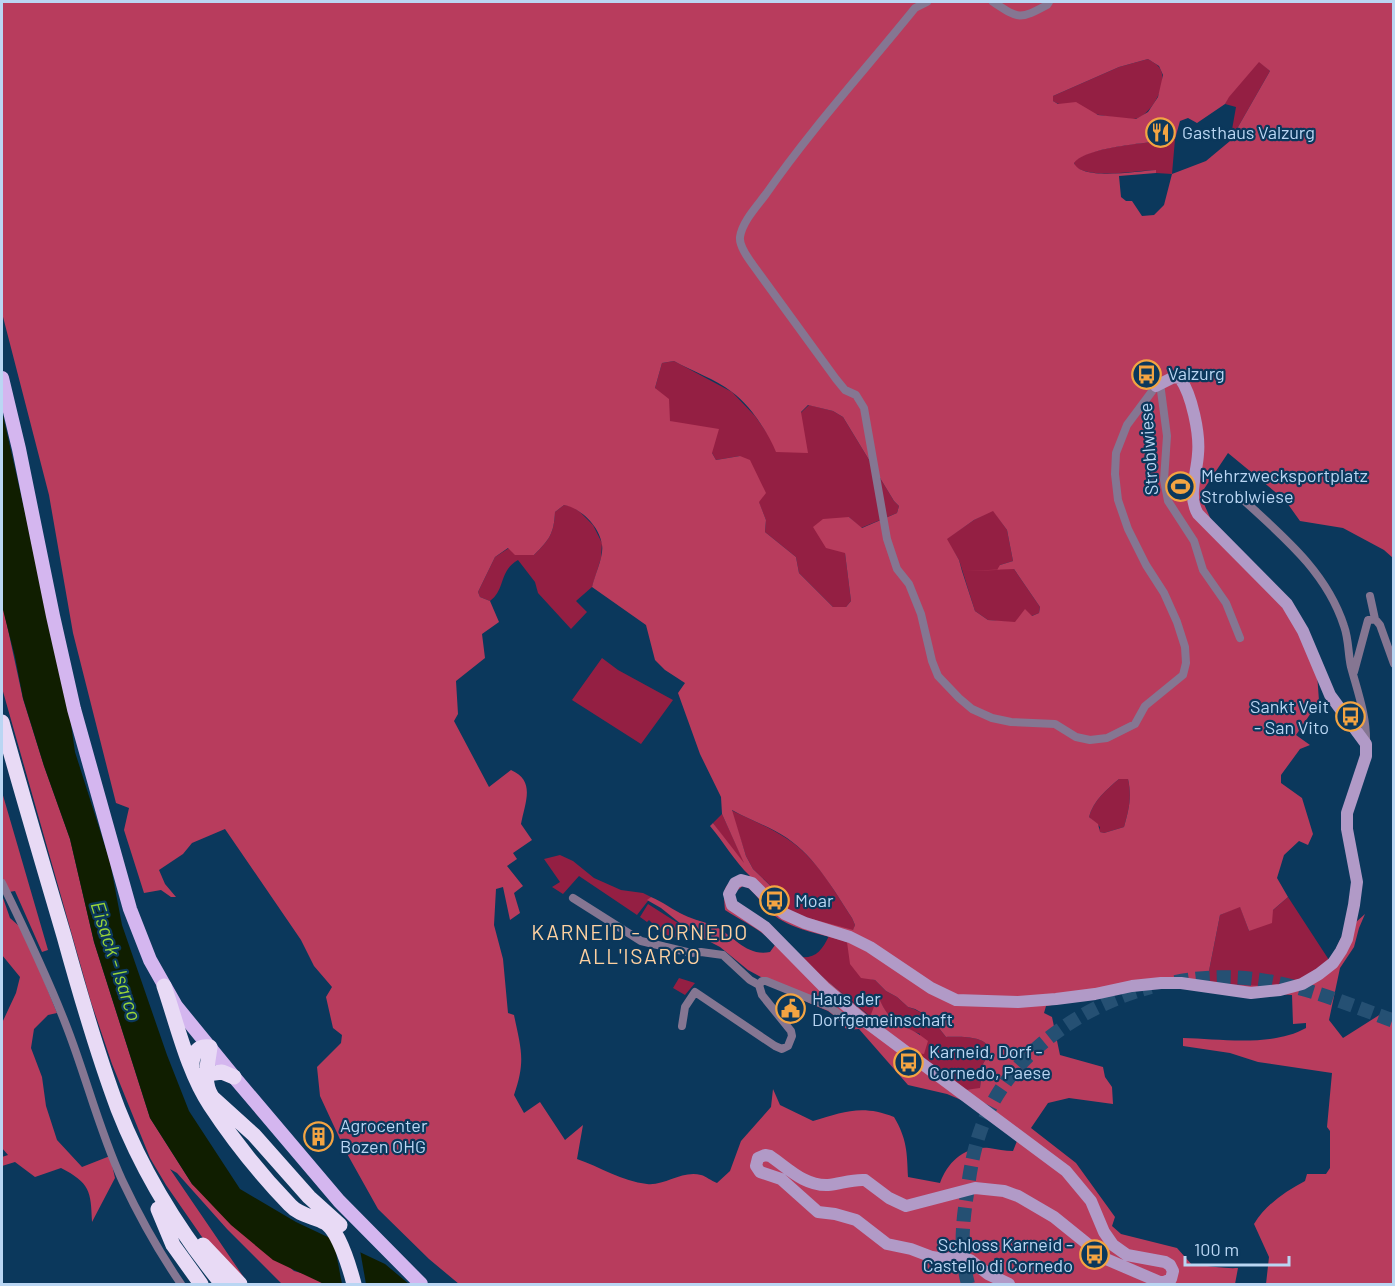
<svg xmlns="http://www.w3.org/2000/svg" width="1395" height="1286" font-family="Barlow,sans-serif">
<rect width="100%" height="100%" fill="#0b385c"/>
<path fill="#941f43" d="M1148,59c3,2 9,5 11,8 11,14 -6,45 -21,51 -10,5 -76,-10 -85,-17v-5l66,-29z
M1259,61l11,10 -40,70 6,-34 -11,-3 3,-7z
M1175,139l-3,35 -16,-1 -1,-3c-23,1 -60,9 -80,-3l-1,-5c13,-16 78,-19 101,-23z
M674,361l58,31 23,24 17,24 37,-35 24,6 10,6 51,84 5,5 -2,7 -36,15 -12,-11 -4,36 6,48 -5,6h-13l-34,-34 -3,-16 -31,-25 1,-12 -26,-64 -24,4 -4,-7 -42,-32 -15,-33 7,-25z
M564,505l8,1 9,7 12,12 9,18 -1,15 -9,29 -16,14 11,11 -16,17 -33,-36 -3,-11 -17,-22c-20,12 -12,29 -28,41l-10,-4 -2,-5 17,-35 14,-9 25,7c15,-15 20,-21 21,-43z
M993,510l14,20 6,31 -13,4 14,4 26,38 -1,6 -24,10 -27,-3 -13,-9 -16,-51 -13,-21 28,-19z
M602,658l16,12 55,30 -32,44 -69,-44z
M1119,779h9c4,18 1,30 -4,48l-20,6 -5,-1 1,-5 -11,-10c4,-16 18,-28 30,-38z
M731,810c18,9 38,17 55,28 30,19 47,51 66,80l3,7 -2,6 -52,-15 -18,-9 -9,-18 -21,-20 -7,-13z
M722,814l23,50 -3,-1 -29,-40z
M560,855l13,6 21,17 27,12 22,3 8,4 -14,18 -58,-39 -16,18 -11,-7 8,-5 -16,-23z
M1288,897l41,63c-8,7 -17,15 -27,19 -30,13 -64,6 -95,2l13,-66 20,-9 9,25z
M648,904l36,23 -6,11 -15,-4 -14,-14 -2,2 -7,-5z
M829,936l18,6 20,36 8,2 11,11 11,6 11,10 6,2 17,9 15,19c11,0 49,-3 42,19 -1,3 -4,5 -5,8 -2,8 -2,17 -3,25l-15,1 -48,-33 3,-23c-23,-8 -32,-15 -42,-37l-7,20 -72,-60c17,2 23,-7 30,-21z
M679,978l16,5 -10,12 -12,-7z"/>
<path fill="#b83c5d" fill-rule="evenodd" d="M2,2h1391v556l-9,-8 -41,-22 -43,-7 -15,-21 -57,-47 -28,42 16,36 87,100 14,42 2,28 -23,34 14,10 -10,4 -19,26v8l21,15 11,36 -5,11 -9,-4 -15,14 -7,23 11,19 -15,13 -1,13 -23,8 -9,-24 -20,8 -13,66c42,6 87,12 121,-20 8,-7 10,-20 16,-28 6,-7 15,-13 21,-19l-6,14 -5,19 -14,21 -11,52 14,18 41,-26 9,1v271h-127l3,-27 -15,-33c12,-20 31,-32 51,-43l2,-7h19l4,-6v-37l-3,-4 5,-54 -74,-11 -28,-9 -47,-7v-8c38,1 89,9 123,-10v-5l-13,1 -1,-29 -127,-9 -119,20 -2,7 8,4 8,38 43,12 2,10 7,10 1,17 -44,-6 -21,5 -17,25 45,35 39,54 -3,9 9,8 56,14 16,18c16,-1 30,3 45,2l-3,16h-776l-30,-25 -51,-50 -33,-59 -25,-54 -3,-29 24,-24 1,-8 -9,-7 -7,-31 6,-10 -18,-21 -13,-26 -76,-111 -33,14 -9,11 -24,16 6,14 11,13h-5l-10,-7 -17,3 -20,-63 5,-22 -13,-5 -43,-170 -24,-138 -47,-182zM1148,59l11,7 4,9 -5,22 -10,15 -12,7 -38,-4 -22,-13 -18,2 -5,-3v-5l66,-29zM1259,62l11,9 -40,70 -24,20 -34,13 -8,31 -10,10 -12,1 -10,-15h-6l-5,-4 -2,-21 37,-3v-3c-18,1 -75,11 -82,-7 13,-17 78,-20 101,-24l5,-18 8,-3 9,5 28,-19 4,-7zM674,361c18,10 41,18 58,31 17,12 36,40 44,60l32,1 -7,-41 7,-7 25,6 10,6 51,84 5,5 -2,7 -35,15 -13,-11 -26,2 -10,8 13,21 19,5 6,48 -5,6h-13l-34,-34 -3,-16 -31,-25 1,-12 -7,-18 7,-9 -16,-33 -10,-4 -24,4 -4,-7 7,-24 -49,-8 -1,-22 -14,-11 7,-25zM564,505c17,3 36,22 38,40 2,11 -7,29 -10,42l54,38 9,35 10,10 20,13 -7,10 22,61 21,43 1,17 22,49 -31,-40 -3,3c14,16 24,35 40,50 -24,8 -28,5 -25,34 18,12 35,18 50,35l-5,7c-23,5 -36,-16 -54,-25 -10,-5 -22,-7 -32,-12 -11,-5 -21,-13 -33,-18l-4,3 14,8 30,24 29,15 28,23 61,33 19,8 8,6 11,13 12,-1 49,56 39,9 19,8 51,39 -4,10c-8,0 -16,-2 -24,-3 -25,-2 -41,14 -49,35l-32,-6c-1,-25 -1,-38 -14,-60 -32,-13 -51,-5 -81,4l-33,-16 -7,-16 -2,18 -30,34 -11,30 -13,12c-6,-2 -11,-7 -16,-8 -19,-5 -36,11 -54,9 -25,-3 -47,-17 -70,-25l6,-34 -18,15 -25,-38 -16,11 -10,-18c12,-34 7,-46 0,-80l-6,-2 -5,-54 -9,-34 2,-36 7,-2 7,33 10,-7 -6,-20 9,-7 -16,-20 10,-7 -4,-6 19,-13 -11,-16c4,-22 15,-43 -10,-54l-22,17 -35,-66 4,-7 -2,-33 29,-23 -3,-24 17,-12 -9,-21 -10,-4 -2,-5 17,-35 13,-9 7,7h19c15,-15 20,-21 21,-43zM993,511l14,19 6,31 -13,4 -3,5 -35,1 -3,-11 -12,-21 27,-19zM1014,569l26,38 -1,6 -7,3 -7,-7 -10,13 -27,-2 -13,-9 -13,-40zM1119,779h9c4,18 1,30 -4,48l-20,6 -4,-1 -2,-8 -9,-7c4,-16 18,-28 30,-38zM732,810c18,10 38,17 55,28 29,20 46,51 65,80l3,7 -2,5 -52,-14 -17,-9v-5l-2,-5 -29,-28 -7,-13zM744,885c13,8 19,22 31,31 20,15 49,18 72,26l3,22 11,14 14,2 11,11 11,6 11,10 7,2 16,9 15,19c11,0 49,-3 42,19 -1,3 -4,5 -5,8 -2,8 -2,17 -3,24l-15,2 -48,-33 1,-4 6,1 4,-13c-24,-20 -35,-10 -50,-45l-8,21 -136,-116v-8z
M2,602l21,97 21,67 26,73 24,103 56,176 42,66 102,87 14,4 16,9h-42l-55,-55 -50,-56 -7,-4 77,113 -2,2 -43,-47 -36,-52 -16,-27 -38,-94 -21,-62 -89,-314z
M2,792l46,158 -6,2 -27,-61 -6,1 -7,-15z
M2,895l8,23 9,8 19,40 19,47 -9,2 -14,14 -3,19 11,29 4,29 11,34 25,27 28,-11 5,22 -23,44c-1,-31 -2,-39 -31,-54l-26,9 -20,-15 -13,4v-9l6,-2 -6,-7v-125l14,-30 4,-16 -18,-22z"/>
<path fill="#101e00" d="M2,411l66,292 7,49 35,110 12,63 45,130 22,56 51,78 56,33 89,42 24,20h-85l-51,-24 -42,-35 -39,-41 -42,-66 -56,-176 -24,-103 -26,-73 -21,-68 -8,-41 -13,-51z"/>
<path fill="#0b385c" d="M333,1237l27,13 6,34h-24z"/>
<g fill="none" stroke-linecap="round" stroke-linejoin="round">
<path stroke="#255073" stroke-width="14" stroke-dasharray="14 7" stroke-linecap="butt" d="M1175,982c83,-16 143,11 219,39
M968,1284c-8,-30 -6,-59 -1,-90 3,-25 8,-52 18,-75 27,-66 98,-114 166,-132"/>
<path stroke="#857692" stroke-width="8" d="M927,2l-12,6c-50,62 -104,121 -149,186 -9,12 -24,28 -26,43 -1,9 8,21 13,28l83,114 9,11 11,5 8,13 23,131 10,30 12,15 12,30 11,47 6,15 21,22 13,11 20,9 19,4 44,2 21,13 14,3 17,-2 28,-14 10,-18 38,-31 3,-12 -1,-16 -8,-25 -13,-29 -18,-28 -18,-36 -10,-29 -3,-26 1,-21 11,-28 29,-39
M993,2c26,17 26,18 54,3l2,-3
M1160,383l7,53 -3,44 4,21 26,40 9,29 23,33 14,35
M1238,495c42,39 88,75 106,131 5,14 4,28 7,41 7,26 16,50 15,77
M1370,596l5,23
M1354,672l14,-52 7,-1 5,6 14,39
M2,883c23,47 45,93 64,142 20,51 33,105 56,155 17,36 37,72 59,104
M573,898l68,43 50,12 10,-1 22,3 27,25 9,5
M759,985l3,-4h4l64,26 20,16h10l2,-4
M682,1026l3,-19 10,-15 80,54 7,3 6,-3 4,-10 -1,-5 -29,-36 -3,-10"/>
<path stroke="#b19ac7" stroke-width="12" d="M1009,1284l-21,-10 -18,-14 -13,-3 -12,2 -13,-2 -21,-8 -24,-5 -31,-24 -21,-6 -17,-2 -37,-33 -21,-7 -4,-6 2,-8 7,-3 5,1c18,12 34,30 58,29 12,-1 24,-6 37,-5l24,18 17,8 69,-18 29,3 14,5 36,21 52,42 56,24 9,-4 2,-8 -3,-6 -5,-3 -38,-7 -14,-10 -9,-13 -13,-31 -25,-30 -204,-152 -38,-32 -59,-60 -33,-22 -3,-11 6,-11 6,-3 11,3 23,23 10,8 20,9 45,14 20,10 61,41 25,12 62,2 38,-3 39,-5 37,-8 29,-3h20l70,10 29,-3 22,-6 17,-10 14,-11 8,-12 6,-12 7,-34 3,-23 -10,-53v-16l19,-57v-12l-36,-49 -27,-64 -16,-27 -89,-90c-11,-18 -1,-40 0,-60 2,-20 -6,-59 -18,-76l-6,-1 -18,9"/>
<path stroke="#d4b6ef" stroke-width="14" d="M2,378l17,71 34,167 21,93 56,200 20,51 26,46 58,71 105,124 82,83"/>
<path stroke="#e8daf5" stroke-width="15" d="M2,722c20,72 41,143 62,214 16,58 33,117 54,173 25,64 61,122 104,175
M164,986c13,38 24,86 46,119 23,35 51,70 80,100 10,11 24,11 36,18 13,9 24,46 28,61
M192,1066c0,-12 5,-21 18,-19 -2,17 -8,35 2,50l42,38 55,62 31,28
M207,1074l15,-2 12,5
M158,1209l15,36 28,39
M203,1245l37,39"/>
</g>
<defs>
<symbol id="restaurant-ring" viewBox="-11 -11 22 22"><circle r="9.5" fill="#0b385c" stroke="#f3a442" stroke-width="1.5"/><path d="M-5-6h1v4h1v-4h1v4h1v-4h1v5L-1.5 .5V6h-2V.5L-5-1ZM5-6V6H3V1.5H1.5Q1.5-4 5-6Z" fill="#f3a442"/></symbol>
<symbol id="bus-ring" viewBox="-11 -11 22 22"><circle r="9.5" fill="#0b385c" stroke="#f3a442" stroke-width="1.5"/><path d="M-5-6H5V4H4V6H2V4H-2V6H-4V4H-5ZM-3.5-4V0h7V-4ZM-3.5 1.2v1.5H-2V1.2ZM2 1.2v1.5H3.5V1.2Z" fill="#f3a442"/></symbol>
<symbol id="stadium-ring" viewBox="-11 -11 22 22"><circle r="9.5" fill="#0b385c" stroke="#f3a442" stroke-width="1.5"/><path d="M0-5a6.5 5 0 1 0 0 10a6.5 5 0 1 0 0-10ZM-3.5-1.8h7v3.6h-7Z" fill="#f3a442"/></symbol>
<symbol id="civic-ring" viewBox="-11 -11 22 22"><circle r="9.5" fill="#0b385c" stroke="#f3a442" stroke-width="1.5"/><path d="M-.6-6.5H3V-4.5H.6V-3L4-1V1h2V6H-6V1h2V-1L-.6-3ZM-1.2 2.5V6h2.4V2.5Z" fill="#f3a442"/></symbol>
<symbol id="building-ring" viewBox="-11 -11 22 22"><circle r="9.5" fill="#0b385c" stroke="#f3a442" stroke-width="1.5"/><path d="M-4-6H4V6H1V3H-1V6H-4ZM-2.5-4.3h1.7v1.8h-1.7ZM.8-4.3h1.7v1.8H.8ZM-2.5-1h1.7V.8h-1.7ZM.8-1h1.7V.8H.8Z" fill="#f3a442"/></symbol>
</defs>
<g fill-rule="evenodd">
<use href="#restaurant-ring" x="1144" y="116" width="33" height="33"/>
<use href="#bus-ring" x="1130" y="358" width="33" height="33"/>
<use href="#stadium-ring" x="1164" y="470" width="33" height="33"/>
<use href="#bus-ring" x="1334" y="700" width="33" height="33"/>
<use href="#bus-ring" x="758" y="884" width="33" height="33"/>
<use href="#civic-ring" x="774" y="992" width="33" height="33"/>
<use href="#bus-ring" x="892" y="1046" width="33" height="33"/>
<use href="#building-ring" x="302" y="1120" width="33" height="33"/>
<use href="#bus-ring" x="1078" y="1238" width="33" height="33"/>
</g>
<g text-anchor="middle" stroke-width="4.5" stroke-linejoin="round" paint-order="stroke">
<g font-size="18" fill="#bad6f3" stroke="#0b385c" text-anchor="start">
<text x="1182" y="139">Gasthaus Valzurg</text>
<text x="1168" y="380">Valzurg</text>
<text x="1201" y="482">Mehrzwecksportplatz<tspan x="1201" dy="21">Stroblwiese</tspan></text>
<text x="1329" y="713" text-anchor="end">Sankt Veit<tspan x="1329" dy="21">- San Vito</tspan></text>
<text x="795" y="907">Moar</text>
<text x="812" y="1005">Haus der<tspan x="812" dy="21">Dorfgemeinschaft</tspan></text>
<text x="929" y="1058">Karneid, Dorf -<tspan x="929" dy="21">Cornedo, Paese</tspan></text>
<text x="340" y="1132">Agrocenter<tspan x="340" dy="21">Bozen OHG</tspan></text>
<text x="1073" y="1251" text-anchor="end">Schloss Karneid -<tspan x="1073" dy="21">Castello di Cornedo</tspan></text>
</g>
<g font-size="18" fill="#bad6f3" stroke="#0b385c">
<text transform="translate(1149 449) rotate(-94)" y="6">Stroblwiese</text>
</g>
<g font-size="20" font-style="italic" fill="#99d438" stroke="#0b385c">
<text transform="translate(116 961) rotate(72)" y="7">Eisack - Isarco</text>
</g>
<g font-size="21" letter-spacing="1.5" fill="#fed1a1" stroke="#0b385c">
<text x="640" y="940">KARNEID - CORNEDO<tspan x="640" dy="24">ALL'ISARCO</tspan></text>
</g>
</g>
<rect width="1395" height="1286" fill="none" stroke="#bad6f3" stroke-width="6"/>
<path d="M1185 1256v9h104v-9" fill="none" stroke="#bad6f3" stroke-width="3"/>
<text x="1194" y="1256" font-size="18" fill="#bad6f3" stroke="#0b385c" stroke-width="4.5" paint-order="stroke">100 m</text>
</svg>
